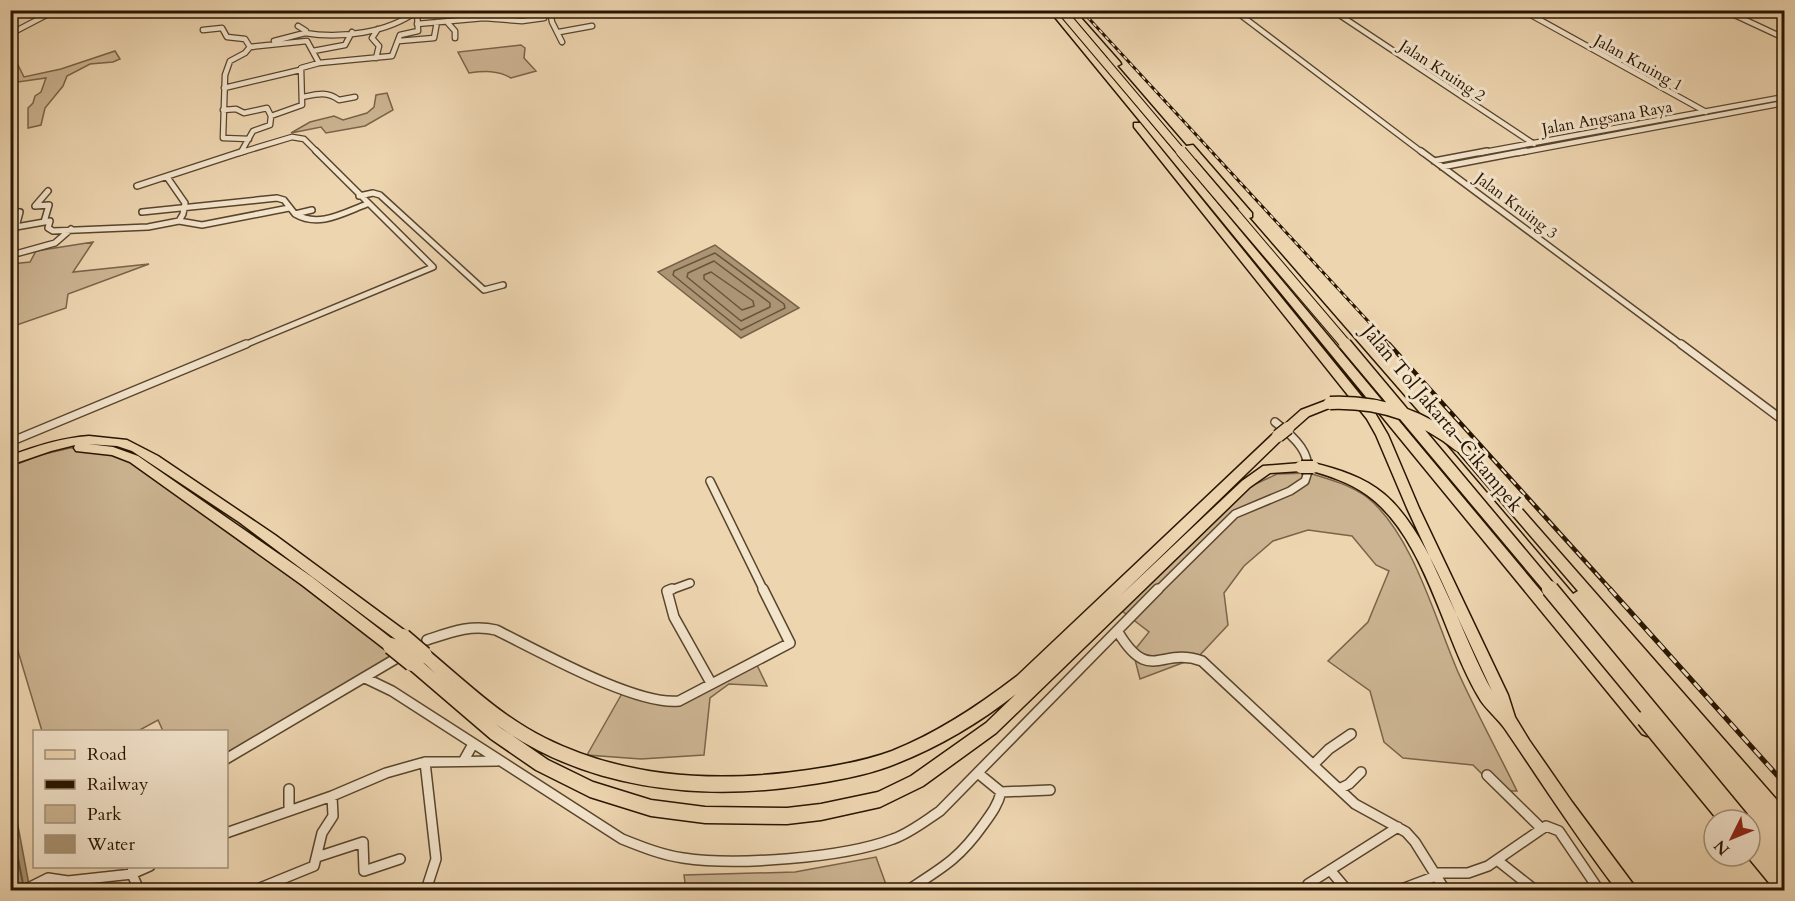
<svg xmlns="http://www.w3.org/2000/svg" width="1795" height="901" font-family="Cardo,serif">
<rect width="100%" height="100%" fill="#edd5b0"/>
<filter id="stains"><feTurbulence type="fractalNoise" baseFrequency=".00333" numOctaves="4"/><feColorMatrix values="0 0 0 0 .2 0 0 0 0 .09 0 0 0 0 .02 0 0 0 .5 -.17"/></filter>
<radialGradient id="worn" r=".72"><stop offset=".6" stop-color="#630" stop-opacity="0"/><stop offset="1" stop-color="#630" stop-opacity=".3"/></radialGradient>
<path fill="#ccb492" stroke="#7a6449" stroke-width="1.5" d="M521,45l4,3 -1,10 12,13 -25,7c-13,-8 -27,-7 -42,-5l-11,-21z
M11,51l13,26 37,-8 54,-18 5,8 -7,3 -23,2 -23,12 -4,10 -18,22 -4,17 -13,3v-20l5,-5 2,-7 6,-4 5,-14 -35,5z
M387,93l6,17 -28,16 -39,7 -5,-6 -30,6 19,-11 24,-6 9,4 24,-7 7,-6 2,-12z
M93,242l-20,30 76,-8 -81,30 -2,14 -55,19v-63l19,-2 6,-11z
M70,448h20l44,11 268,196 -175,104 -1,-27 -63,-1 -5,-11 -20,11h-96l-31,-103 -1,-161 30,-12z
M1309,473c20,6 42,12 59,25 45,37 67,121 90,174 18,40 40,80 59,119h-18l-26,-26 -70,-7 -19,-16 -14,-51 -42,-30 40,-39 21,-51 -13,-6 -24,-29 -44,-6 -35,11 -29,25 -20,27 4,32 -30,32 -58,22 -7,-27 16,-20 -27,-21 127,-124 28,-13z
M756,663l11,23 -38,-2 -19,14 -6,57 -63,4 -54,-4 37,-65 47,12z
M876,857l12,33h-202l-2,-15 111,-3z"/>
<path fill="#aa9474" stroke="#766146" stroke-width="1.5" d="M715,245l84,63 -58,30 -83,-66z
M10,789l2,5 18,96h-19z"/>
<g fill="none" stroke-linecap="round" stroke-linejoin="round">
<path stroke="#69543a" stroke-width="1.5" d="M715,253l69,51 1,4 -44,22 -68,-55 1,-4z
M714,261l56,42v4l-29,14 -54,-44 1,-4z
M711,272l42,29 1,5 -12,4 -38,-31v-4z"/>
<path stroke="#69543a" stroke-width="2" d="M10,818l13,66"/>
<defs>
<path id="minor-far3" d="M550,10l2,12 10,20
M1234,10l189,143
M1332,10l202,134
M1522,10l184,102
M1724,10l60,28
M513,13l10,-3
M447,22l8,9v7
M417,24l67,-6 38,3 22,-3
M203,30l19,-2 5,9 18,2 5,8 57,-6 12,22
M559,32l33,-6
M305,33c35,6 83,0 112,-22
M10,34l46,-24
M274,41l31,-8 1,-2 -8,-5
M399,41l35,-3 3,-16
M313,51l32,-6 7,-13
M376,58l3,-12 -7,-8 6,-9
M224,88l76,-18
M303,97c14,-3 24,-6 36,3l16,-3
M223,110l13,-1 8,4 23,-5 4,8
M249,139l-26,-1 2,-63 5,-14 15,-8 5,-6
M241,152l12,-21 17,-6 1,-9 31,-11 -1,-37 18,-5 73,-7 8,-21 18,-4 -1,-21
M239,153l53,-16 12,2 14,14
M1479,153l305,-56
M1518,153l266,-50"/>
<path id="minor-far2" d="M1421,151l262,195
M1434,161l53,-10
M1442,167l84,-16
M167,177l18,26 -2,11 -4,7
M137,186l107,-35
M359,196l14,-3 7,2 104,95 19,-5
M10,211l10,1 -4,15 34,-6 -2,7 5,3 95,-4 31,-6 23,4 87,-17
M142,212l135,-14 7,2 11,14 17,-4
M295,214c24,14 48,-1 72,-10
M44,222l5,-17 -14,1 13,-15
M19,253l36,-10 16,-14
M242,346l191,-79 -117,-116"/>
<path id="minor-far1" d="M1681,344l103,77
M10,442l236,-98
M710,481l54,110
M668,591l22,-8
M1157,591l78,-77 55,-23 15,-10c11,-26 -12,-45 -30,-59"/>
<path id="minor" d="M672,589l-5,2 7,26 37,66
M1118,632c32,53 42,14 84,29l153,143 51,28 9,10 30,48
M427,640c24,-8 44,-16 69,-10 41,20 140,76 183,71l111,-58 -27,-54
M365,678l27,13 230,148c20,8 40,16 61,19 53,8 160,0 210,-19 17,-6 32,-18 47,-28l218,-222
M226,759l171,-101
M464,760l9,-16
M425,762l11,97 -10,31
M1313,765l16,-16 22,-15
M1487,775l55,54
M289,789v21
M1339,789l10,-5 12,-12
M1001,792l49,-2
M226,833l106,-37 54,-23 39,-11 72,-1
M317,857l46,-15 1,29 36,-12
M1497,860l38,30
M133,866l-1,8 7,16
M1330,870l17,20
M1435,873h33l20,-7 58,-40 13,5 40,59
M1308,884l90,-57
M24,890l24,-12 20,3
M44,890l24,-9 64,-7 18,-8
M255,890l59,-24 8,-33 11,-17 -1,-20
M908,890c34,-22 51,-31 75,-65 8,-11 15,-20 18,-33l-22,-18
M1399,890l37,-14"/>
<path id="primary" d="M10,10h9l-9,5z"/>
<path id="motorway" d="M1049,10h7l596,714 3,5 -3,5 -5,2 -5,-2z
M1067,10h7l46,52 1,2 -4,2 69,80 7,-1 59,68v4l-3,1 192,221 132,155 5,-3 -122,-142 -2,-3 2,-3h8l320,365v82h-9l-28,-34h3v-36h-7l-310,-375 -197,-231v-4l3,-1 -43,-50 -7,1 -84,-98 -1,-2 4,-2z
M1134,123h6l235,290 13,22 31,73 89,187 7,22 14,23 43,62 61,82 2,6h-18c-40,-52 -75,-107 -112,-161 -7,-10 -17,-18 -24,-28 -38,-61 -54,-163 -114,-206 -18,-13 -38,-19 -58,-25l-2,-3 -6,4 -31,2 -20,14 -254,246 -73,53 -43,21 -59,13 -34,4 -82,-1 -54,-7 -61,-19 -54,-27 -45,-31 -84,-72 -2,-4 2,-4c12,-5 23,10 31,17l-19,-17 -2,-4 2,-4 5,-2 5,2c37,31 73,66 116,87 82,41 174,45 263,32 28,-4 57,-9 84,-19 45,-18 86,-45 125,-75l257,-243h8l2,3 -2,3 -162,157 122,-115 21,-15 38,-3 6,4 6,-4c25,6 51,14 71,31 48,40 76,140 108,197l-85,-183 -31,-73 -9,-16 -233,-292zM1016,694l-30,29 -75,53 -33,16 -57,12 -34,4 -82,-1 -54,-7 -58,-18 -45,-22 -54,-37c90,66 205,79 312,62 28,-4 57,-9 84,-19 45,-17 88,-42 126,-72z
M1330,399l4,1 2,3 -2,3 -25,10 -17,15h-8l-2,-3 2,-3 17,-15z
M89,436l38,4 31,16 117,79 133,98 2,4 -2,4 -5,2 -5,-2 -159,-119 -107,-71 -15,-5 -29,-2 25,3 25,9 174,121 84,65 2,4 -2,4 -5,2 -5,-2 -84,-65 -172,-123 -18,-7 -36,-4 -2,-3 1,-3 -24,6 -41,14v-9c26,-10 51,-18 79,-20z"/>
</defs>
<use href="#minor-far3" stroke="#59452c" stroke-width="7"/>
<use href="#minor-far2" stroke="#59452c" stroke-width="8"/>
<use href="#minor-far1" stroke="#59452c" stroke-width="10"/>
<use href="#minor" stroke="#59452c" stroke-width="12"/>
<use href="#primary" stroke="#281500" stroke-width="4"/>
<use href="#motorway" stroke="#281500" stroke-width="3"/>
<use href="#minor-far3" stroke="#f3e4cc" stroke-width="4.5"/>
<use href="#minor-far2" stroke="#f3e4cc" stroke-width="5"/>
<use href="#minor-far1" stroke="#f3e4cc" stroke-width="7"/>
<use href="#minor" stroke="#f3e4cc" stroke-width="9"/>
<use href="#primary" fill="#edd5b0" fill-rule="evenodd"/>
<use href="#motorway" fill="#edd5b0" fill-rule="evenodd"/>
<defs>
<path id="rail-far2" d="M1081,10l310,336"/>
<path id="rail-far1" d="M1389,344l223,247"/>
<path id="rail" d="M1610,589l174,194"/>
</defs>
<use href="#rail-far2" stroke="#281500" stroke-width="3"/>
<use href="#rail-far1" stroke="#281500" stroke-width="4.5"/>
<use href="#rail" stroke="#281500" stroke-width="5"/>
<use href="#rail-far2" stroke="#f3e4cc" stroke-width="1.5" stroke-dasharray="4.5" stroke-linecap="butt"/>
<use href="#rail-far1" stroke="#f3e4cc" stroke-width="2" stroke-dasharray="7" stroke-linecap="butt"/>
<use href="#rail" stroke="#f3e4cc" stroke-width="3" stroke-dasharray="9" stroke-linecap="butt"/>
<defs>
<path id="motorway-bridge-far3" d="M1061,10l121,143"/>
<path id="motorway-bridge-far2" d="M1181,151l166,195"/>
<path id="motorway-bridge-far1" d="M1345,344l207,247
M1330,403c49,-2 91,12 130,43
M1278,436l10,-8
M1301,467h12"/>
<path id="motorway-bridge" d="M1550,589l191,231
M403,637l21,18
M391,646l21,17
M1645,719l83,101"/>
</defs>
<use href="#motorway-bridge-far3" stroke="#281500" stroke-width="10" stroke-linecap="butt"/>
<use href="#motorway-bridge-far2" stroke="#281500" stroke-width="12" stroke-linecap="butt"/>
<use href="#motorway-bridge-far1" stroke="#281500" stroke-width="15" stroke-linecap="butt"/>
<use href="#motorway-bridge" stroke="#281500" stroke-width="19" stroke-linecap="butt"/>
<use href="#motorway-bridge-far3" stroke="#edd5b0" stroke-width="8"/>
<use href="#motorway-bridge-far2" stroke="#edd5b0" stroke-width="10"/>
<use href="#motorway-bridge-far1" stroke="#edd5b0" stroke-width="12"/>
<use href="#motorway-bridge" stroke="#edd5b0" stroke-width="16"/>
</g>
<g text-anchor="middle" stroke-width="6" stroke-linejoin="round" paint-order="stroke">
<g font-size="16" fill="#281500" stroke="#f3e4cc">
<text transform="translate(1639 62) rotate(29)" y="6">Jalan Kruing 1</text>
<text transform="translate(1443 70) rotate(33)" y="6">Jalan Kruing 2</text>
<text transform="translate(1607 117) rotate(-10)" y="6">Jalan Angsana Raya</text>
<text transform="translate(1517 205) rotate(37)" y="6">Jalan Kruing 3</text>
</g>
<g font-size="20" fill="#281500" stroke="#f3e4cc">
<text transform="translate(1443 418) rotate(50)" y="7">Jalan Tol Jakarta–Cikampek</text>
</g>
</g>
<rect width="1795" height="901" fill="none" stroke="#edd5b0" stroke-width="36"/>
<rect x="12" y="12" width="1771" height="877" fill="none" stroke="#281500" stroke-width="3"/>
<rect x="18" y="18" width="1759" height="865" fill="none" stroke="#281500" stroke-width="1.5"/>
<rect x="33" y="730" width="195" height="138" fill="#f3e4cc" stroke="#a2917a" stroke-width="1.5"/>
<rect x="45" y="750" width="30" height="9" fill="#edd5b0" stroke="#a2917a" stroke-width="1.5"/>
<text x="87" y="760" font-size="18" fill="#281500">Road</text>
<rect x="45" y="780" width="30" height="9" fill="#281500" stroke="#a2917a" stroke-width="1.5"/>
<text x="87" y="790" font-size="18" fill="#281500">Railway</text>
<rect x="45" y="805" width="30" height="18" fill="#ccb492" stroke="#a2917a" stroke-width="1.5"/>
<text x="87" y="820" font-size="18" fill="#281500">Park</text>
<rect x="45" y="835" width="30" height="18" fill="#aa9474" stroke="#a2917a" stroke-width="1.5"/>
<text x="87" y="850" font-size="18" fill="#281500">Water</text>
<g transform="translate(1732 838) rotate(227)"><circle r="28" fill="#f3e4cc" stroke="#a2917a" stroke-width="1.5"/>
<path d="M0-4.5L10 22L0 15L-10 22Z" fill="#8f2418"/>
<text y="-9" font-size="16" font-weight="bold" text-anchor="middle" fill="#281500">N</text>
</g>
<rect width="100%" height="100%" filter="url(#stains)"/>
<rect width="100%" height="100%" fill="url(#worn)"/>
</svg>
